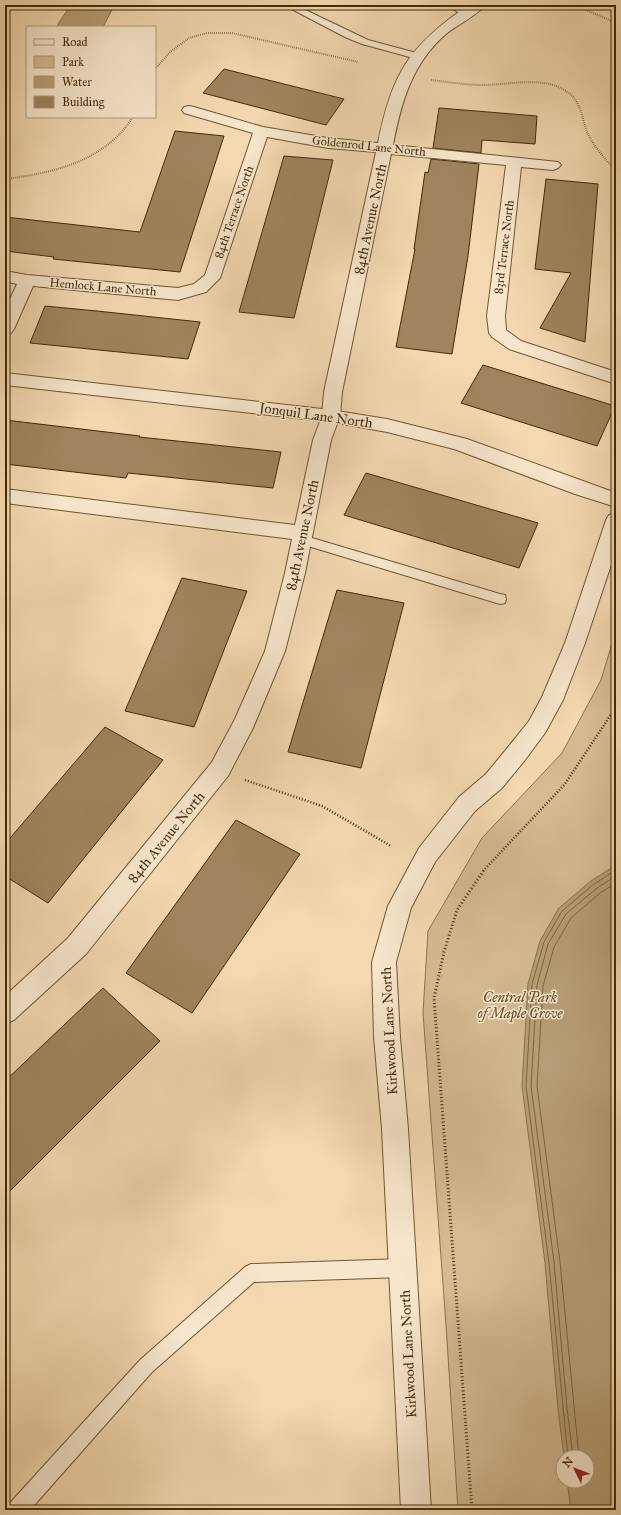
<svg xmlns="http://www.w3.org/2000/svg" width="621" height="1515" font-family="'IM FELL Great Primer',serif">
<rect width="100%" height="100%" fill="#f3d8b1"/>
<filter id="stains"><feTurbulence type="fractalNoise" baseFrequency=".005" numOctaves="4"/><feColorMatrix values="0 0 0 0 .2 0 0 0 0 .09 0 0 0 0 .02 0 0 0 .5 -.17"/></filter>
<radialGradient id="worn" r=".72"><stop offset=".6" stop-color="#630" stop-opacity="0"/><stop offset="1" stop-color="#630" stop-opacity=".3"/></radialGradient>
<path fill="#d5ba94" stroke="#8c724e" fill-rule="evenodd" d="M616,630v880h-158l-12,-185 -23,-312 5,-82 54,-93 80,-85 39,-73zM563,1457h24v24h-24z"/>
<path fill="#b79d77" stroke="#896f4a" d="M71,5h49l-7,3 -10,19h-47z
M616,865v645h-45l-4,-29h20v-24h-23l-6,-48 -13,-146 -23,-177 6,-102 12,-43 19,-33 32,-27z"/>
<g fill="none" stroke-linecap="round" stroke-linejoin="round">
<path stroke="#7d643f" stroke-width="1" d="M568,1457l-19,-194 -23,-177 6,-102 12,-42 18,-31 32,-27 22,-14
M573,1457l-6,-49 -13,-146 -23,-176 6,-101 11,-41 18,-30 31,-26 19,-12
M579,1457l-19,-195 -23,-176 6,-100 11,-39 17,-29 29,-25 16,-10"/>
</g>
<path fill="#9f845f" stroke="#432a07" d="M224,69l120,30 -18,26 -123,-32z
M439,108l98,8 -2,28 -53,-4 -1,13 -48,-5z
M175,131l49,5 -44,136 -127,-13 1,-2 -49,-6v-34l135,15z
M284,156l49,4 -39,158 -55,-6z
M431,159l48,5 -11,92 -16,98 -56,-7 19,-98h-1l11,-77 3,1z
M546,179l52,5 -13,158 -45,-14 31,-55 -36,-4z
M45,306l52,5 103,11 -12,37 -158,-16z
M483,365l132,41 -18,40 -136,-43z
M5,420l135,16 -1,1 142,15 -8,36 -145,-15 -2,5 -121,-14z
M366,473l172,50 -19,45 -175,-53z
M182,578l65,13 -53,136 -69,-16z
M337,590l67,13 -43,165 -73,-16z
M105,727l58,33 -115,143 -43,-27v-32z
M236,820l64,34 -108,159 -66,-40z
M103,988l57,53 -155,155v-115z"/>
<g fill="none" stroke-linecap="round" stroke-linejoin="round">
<defs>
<path id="service" d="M284,5h11l73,35 52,14 2,2 -5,3 -55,-15 -17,-7z
M446,5h11l13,8 -1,2h-6z
M302,535l198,59 5,1 1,4 -1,4 -5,1 -202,-61 -2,-3 2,-3z
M403,1259l6,3 3,6 -3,6 -6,3 -149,5 -102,90 -122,138h-23l3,-7 130,-143 105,-93 6,-3z"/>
<path id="minor" d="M469,5h16c-6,9 -29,21 -39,29 -34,29 -45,69 -53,111l165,17 3,3 -3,3 -5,2 -32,-3 -16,149 1,14 15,11 95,31v12l-107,-35 -17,-12 -3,-4 -2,-17 19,-151 -115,-11 -49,238 -2,24 -9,24 -26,133 -20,78 -32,77 -25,48 -142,178 -72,66 -9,4v-28l63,-58 144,-176 23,-43 30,-68 20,-78 7,-34 -287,-36v-14l290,36 18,-85 9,-24 2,-24 52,-240 -48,-4 -61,-11 -47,141 -14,14 -28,8 -145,-14 -19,43 -3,4 -6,2v-25l12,-26 -12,-3v-10l22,4 151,13 16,-4 11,-9 48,-142 -69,-20 -2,-3 2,-3 5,-1 5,1 69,20 65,11 50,5c14,-69 31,-98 91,-138z
M616,513v37l-31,93 -22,57 -18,33 -20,27 -23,28 -27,23 -40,51 -24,46 -15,54 4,75 8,92 23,381h-30l-19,-381 -8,-92 -2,-75 16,-56 31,-58 40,-51 27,-23 23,-28 20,-25 13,-24 23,-54 41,-123 3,-5z"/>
<path id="tertiary" d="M5,373l326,37 56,9 80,20 149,54v14l-41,-13 -121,-45 -67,-17 -56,-10 -326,-37z"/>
</defs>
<use href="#service" stroke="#6f5632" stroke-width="2"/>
<use href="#minor" stroke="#6f5632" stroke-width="2"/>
<use href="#tertiary" stroke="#6f5632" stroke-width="2"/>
<path stroke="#432a07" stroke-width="2" stroke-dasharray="0.5 1.5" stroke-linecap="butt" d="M575,5l41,18
M155,69l15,-17 19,-14 18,-5h25l126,29
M431,80c17,2 35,5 52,5 28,0 69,-12 91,13 7,8 9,23 13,34 7,15 18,27 29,39
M5,179c49,-6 100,-18 128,-62"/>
<path stroke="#432a07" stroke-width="2.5" stroke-dasharray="1 2" stroke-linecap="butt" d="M245,780l77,26 69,40
M483,871l82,-87 51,-77"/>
<path stroke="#432a07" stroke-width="3" stroke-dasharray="1 2.5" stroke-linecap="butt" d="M472,1510l-38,-512 10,-46 13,-42 27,-40"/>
<use href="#service" fill="#f7e6cc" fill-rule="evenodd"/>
<use href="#minor" fill="#f7e6cc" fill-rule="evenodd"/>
<use href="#tertiary" fill="#f7e6cc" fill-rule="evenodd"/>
</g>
<g text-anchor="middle" stroke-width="3" stroke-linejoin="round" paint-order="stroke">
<g font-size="12" fill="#432a07" stroke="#f7e6cc">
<text transform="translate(369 146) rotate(6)" y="4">Goldenrod Lane North</text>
<text transform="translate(234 212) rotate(-71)" y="4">84th Terrace North</text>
<text transform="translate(504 247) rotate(-83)" y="4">83rd Terrace North</text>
<text transform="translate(103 287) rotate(5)" y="4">Hemlock Lane North</text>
</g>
<g font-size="14" fill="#432a07" stroke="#f7e6cc">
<text transform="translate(370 219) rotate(-78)" y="5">84th Avenue North</text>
<text transform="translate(316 415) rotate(8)" y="5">Jonquil Lane North</text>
<text transform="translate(302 535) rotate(-78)" y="5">84th Avenue North</text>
<text transform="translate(166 837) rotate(-51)" y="5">84th Avenue North</text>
<text transform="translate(389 1031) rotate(-93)" y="5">Kirkwood Lane North</text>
<text transform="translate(408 1354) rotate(-93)" y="5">Kirkwood Lane North</text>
</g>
<g font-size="14" font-style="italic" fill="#604723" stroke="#f7e6cc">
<text x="520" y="1002">Central Park<tspan x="520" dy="16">of Maple Grove</tspan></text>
</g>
</g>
<rect width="621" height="1515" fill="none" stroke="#f3d8b1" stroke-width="20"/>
<rect x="6" y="6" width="609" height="1503" fill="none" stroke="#432a07" stroke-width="2"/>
<rect x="10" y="10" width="601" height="1495" fill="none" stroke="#432a07"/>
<rect x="26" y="26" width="130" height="92" fill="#f7e6cc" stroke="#af9b7d"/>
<rect x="34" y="39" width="20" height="6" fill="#f7e6cc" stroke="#af9b7d"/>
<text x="62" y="46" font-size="12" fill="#432a07">Road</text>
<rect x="34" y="56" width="20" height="12" fill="#d5ba94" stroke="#af9b7d"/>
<text x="62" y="66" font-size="12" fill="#432a07">Park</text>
<rect x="34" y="76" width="20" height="12" fill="#b79d77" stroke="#af9b7d"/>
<text x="62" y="86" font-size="12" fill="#432a07">Water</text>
<rect x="34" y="96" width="20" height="12" fill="#9f845f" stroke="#af9b7d"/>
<text x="62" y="106" font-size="12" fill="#432a07">Building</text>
<g transform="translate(575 1469) rotate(313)"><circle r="19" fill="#f7e6cc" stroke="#af9b7d"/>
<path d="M0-3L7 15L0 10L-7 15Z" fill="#8f2418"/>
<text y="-6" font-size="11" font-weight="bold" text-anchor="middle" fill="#432a07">N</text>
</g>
<rect width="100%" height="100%" filter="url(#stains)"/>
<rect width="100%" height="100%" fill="url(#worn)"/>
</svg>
